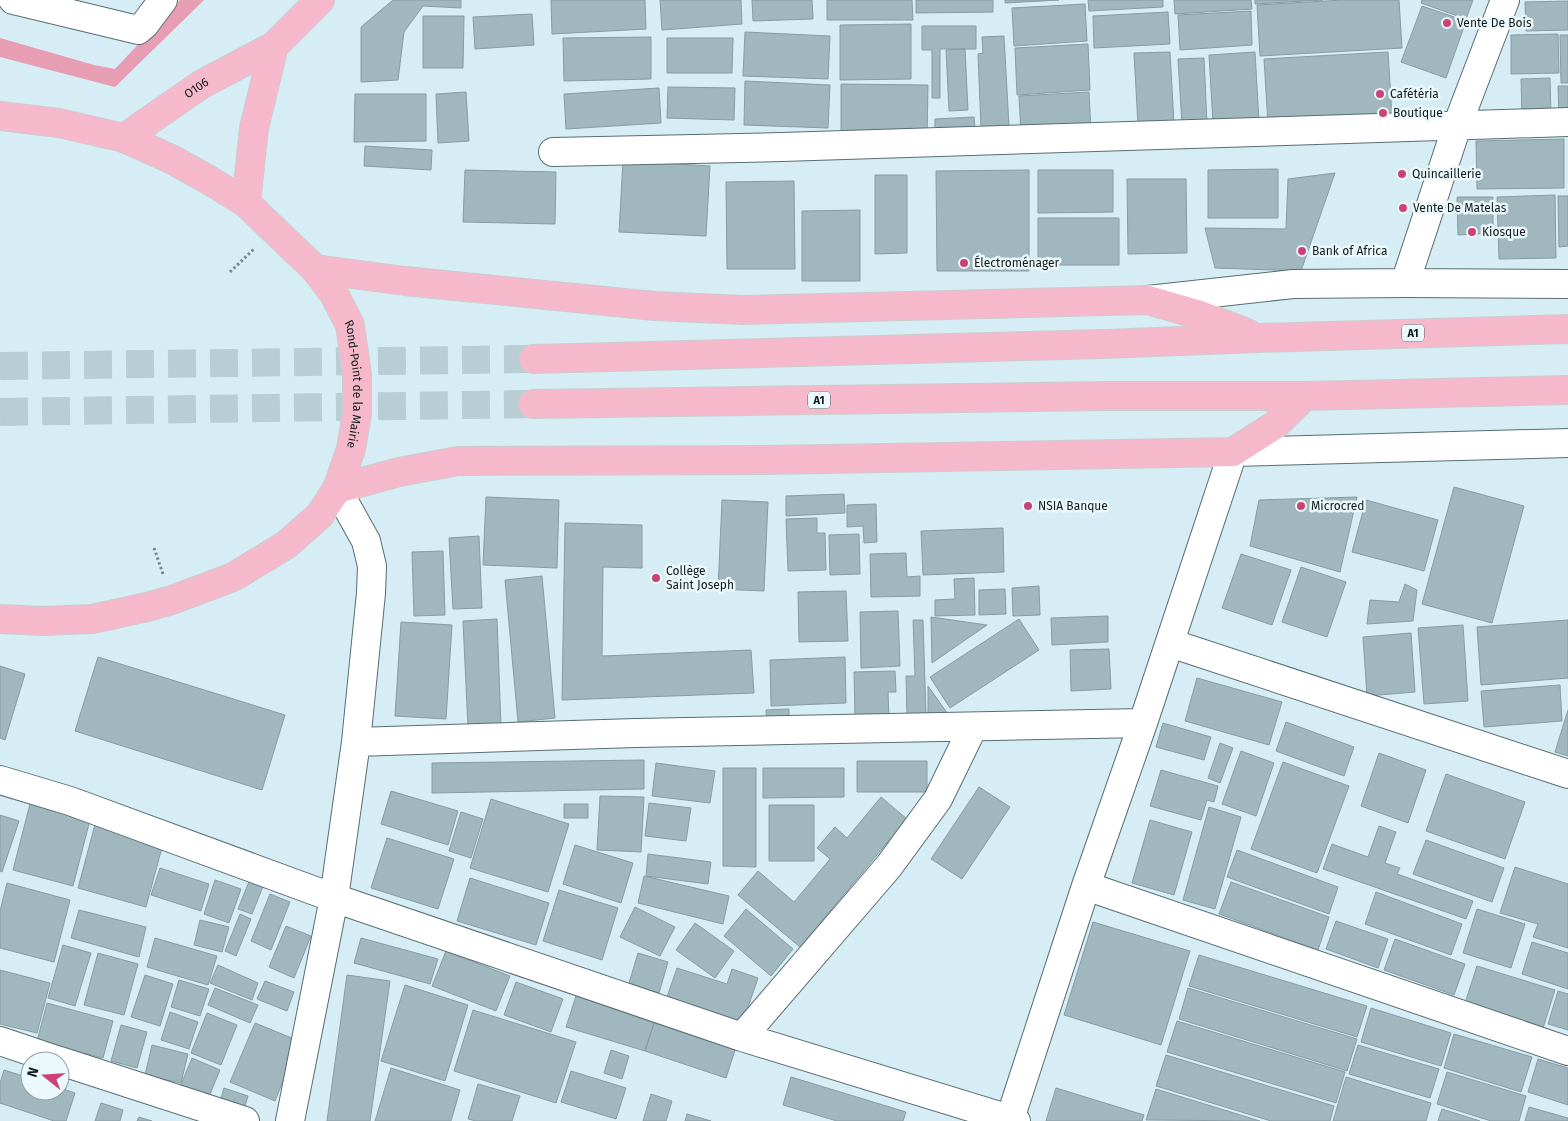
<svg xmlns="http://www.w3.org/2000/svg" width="1568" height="1121" font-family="'Fira Sans',sans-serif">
<rect width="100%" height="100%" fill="#d6edf5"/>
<path fill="#e79db2" d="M180,0h24l-89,87 -115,-30v-19l94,27 21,4z"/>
<path fill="#a1b7be" stroke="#869ca3" d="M393,0h68v8l-38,-2 -19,26 -6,48 -37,2v-55z
M551,0h94l1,29 -94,5z
M660,0h81l1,24 -80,6z
M752,0h60l1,19 -60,2z
M827,0h85l1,20h-86z
M916,0h77v12l-77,1z
M1005,0h54l-54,3z
M1088,0h75v7l-74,4z
M1174,0h77l1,9 -77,5z
M1255,0h68l-68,4z
M1343,0h56l3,48 -142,8 -3,-51z
M1422,0h51l-7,19 -45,-16z
M1568,1v29l-42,1 -1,-29z
M1085,4l2,37 -73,5 -2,-38z
M1422,6l44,15 -20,57 -45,-16z
M1251,11l1,34 -72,5 -2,-35z
M1168,12l2,32 -76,4 -1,-32z
M532,14l2,31 -59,4 -2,-32z
M423,16h41l-1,52h-40z
M911,24v55l-71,1v-55z
M922,26h54v23h-36v49h-8v-48h-10z
M745,32l85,4 -2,43 -85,-3z
M1558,34l1,39 -48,1v-39z
M1560,35h8v48h-7z
M1004,36l5,90 -28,1 -3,-73 5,-1 -1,-16z
M651,37v42l-87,2 -1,-43z
M667,38h66l-1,35h-65z
M1088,44l2,46 -73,5 -2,-47z
M965,49l3,61 -19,1 -3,-61z
M1170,52l4,72 -36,2 -4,-73z
M1255,52l4,69 -46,2 -4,-68z
M1388,52l4,65 -124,7 -4,-65z
M1204,58l3,66 -25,1 -4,-66z
M1550,78l1,39 -29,1 -1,-39z
M745,81l85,4 -2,43 -84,-3z
M841,84l87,1 -1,54 -86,-1z
M1558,86h10v30h-9z
M668,87l67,1 -1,32 -67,-2z
M659,88l2,35 -95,6 -2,-35z
M466,92l3,49 -31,2 -2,-49z
M1089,92l2,39 -70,3 -2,-38z
M355,94h71v47l-72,1z
M974,117l1,12 -40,2v-12z
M1564,139v49l-87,1 -1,-48z
M365,146l67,4 -1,20 -67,-4z
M623,161l87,5 -4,70 -87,-4z
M1278,169v49h-70v-48z
M465,170l91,2 -1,52 -92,-2z
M1029,170v101h-92l-1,-100z
M1038,170h75v42l-75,1z
M1335,173l-34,98 -86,-3 -10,-40 81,1 2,-50z
M875,175h32v78l-32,1z
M1127,179h59l1,74 -59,1z
M794,181l1,88h-68l-1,-87z
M1555,195l1,63 -57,1 -2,-62z
M1558,196h10v50l-9,1z
M1457,197h36v36l-35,2z
M860,210v71h-58v-70z
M1038,218h81v47h-81z
M1454,487l70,19 -32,117 -70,-19z
M844,494l1,19 -59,3v-20z
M486,497l73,3 -2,68 -74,-3z
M1357,497l-17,75 -90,-26 9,-46z
M722,500l46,2 -4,89 -46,-2z
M1366,500l72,20 -14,51 -72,-19z
M876,504l1,38 -13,1 -1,-17 -16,1v-22z
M817,518v15h8l1,37 -38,1 -2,-52z
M565,523l77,2v43l-39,-1 -1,89 149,-6 3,43 -192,7z
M1003,528l1,44 -81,3 -2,-44z
M859,534l1,40 -30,1 -1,-40z
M479,536l3,72 -29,1 -4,-71z
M443,551l2,64 -31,1 -2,-64z
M906,553l1,24 13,-1v20l-49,1 -1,-43z
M1241,554l50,16 -19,55 -50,-17z
M1301,567l45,15 -19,55 -45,-15z
M542,576l13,142 -37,4 -13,-142z
M974,578l1,37 -40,1v-16l20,-1 -1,-20z
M1405,584l12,6 -4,31 -46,3 3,-24 29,2z
M1039,586l1,29 -27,1 -1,-28z
M1005,589l1,25 -27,1v-25z
M846,591l2,50 -49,1 -1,-50z
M898,611l2,55 -39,2 -1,-56z
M1108,616v26l-56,3 -1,-27z
M931,617l56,8 -55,38z
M497,619l4,107 -33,2 -5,-107z
M1019,619l20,31 -89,58 -20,-31z
M913,620h10l3,96h-19l-1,-40h9z
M1568,620v58l-87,7 -4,-58z
M401,622l51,3 -6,94 -51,-3z
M1463,625l5,76 -44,3 -6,-76z
M1411,633l4,59 -48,4 -4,-59z
M1109,649l2,40 -40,2 -1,-41z
M98,657l187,58 -23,75 -187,-59z
M845,657l1,46 -75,3 -1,-46z
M0,666l25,8 -20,66 -5,-2z
M895,671l1,21h-8l1,27 -34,1 -1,-48z
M1197,678l85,24 -13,43 -84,-24z
M1560,685l2,36 -78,6 -3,-36z
M928,686l22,31 -22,4z
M789,709v17h-22l-1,-16z
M1568,710v46l-13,-4z
M1286,722l68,25 -10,29 -68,-25z
M1163,723l48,14 -7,23 -48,-13z
M1220,743l13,5 -13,35 -12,-5z
M1241,751l33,12 -18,53 -34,-12z
M1379,753l47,17 -18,53 -47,-17z
M644,760v29l-212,4v-30z
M857,761h70v31h-70z
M1283,762l66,24 -32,87 -66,-24z
M656,763l59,8 -5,32 -58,-7z
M723,768h33v99l-33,-1z
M763,768h81v29l-81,1z
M1161,770l57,16 -4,16 -7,-2 -6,20 -51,-14z
M1446,774l79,28 -20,57 -79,-28z
M979,787l31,20 -48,72 -31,-20z
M391,791l67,20 -10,34 -67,-21z
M600,796l44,1 -3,55 -44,-2z
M881,797l26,22 -107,128 -62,-52 20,-24 36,31 36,-43 -13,-11 18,-21 12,11z
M491,799l78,25 -21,68 -78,-24z
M649,803l42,5 -5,33 -41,-5z
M30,804l60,16 -17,66 -60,-16z
M564,804h24v14h-24z
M769,805h45v56h-45z
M1209,807l32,10 -26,92 -32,-9z
M461,812l22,7 -12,39 -22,-7z
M0,815l19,6 -17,51 -2,-1z
M1150,820l42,12 -18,63 -42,-12z
M96,821l68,19 -18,67 -68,-19z
M1379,826l17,6 -11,31 15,5 -3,6 76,27 -7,18 -143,-50 9,-25 36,13z
M387,838l67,21 -16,50 -67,-21z
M1426,840l78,28 -12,34 -79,-28z
M575,845l58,18 -12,40 -58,-19z
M1237,850l101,37 -9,27 -102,-37z
M648,854l63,8 -3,22 -62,-8z
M1515,867l53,17v64l-35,-11 5,-13 -38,-11z
M160,868l49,16 -8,27 -50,-16z
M252,874l14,5 -14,35 -14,-5z
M644,876l85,20 -6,28 -85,-21z
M470,878l79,25 -13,42 -79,-24z
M215,880l26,9 -12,34 -25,-9z
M1231,882l98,35 -11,33 -99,-36z
M7,883l63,17 -16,62 -54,-14v-37z
M559,890l59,18 -16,52 -59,-19z
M1376,892l86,32 -11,31 -86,-31z
M270,894l20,8 -19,48 -20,-9z
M635,907l40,20 -15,29 -40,-19z
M746,909l47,40 -22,27 -47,-40z
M1477,909l48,15 -14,44 -48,-15z
M79,910l67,17 -7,30 -68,-19z
M240,914l11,5 -15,37 -11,-5z
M200,920l29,7 -7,25 -28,-7z
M1336,921l52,18 -10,29 -52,-19z
M1093,922l97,29 -29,94 -97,-30z
M695,923l39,28 -19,27 -39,-28z
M286,926l25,10 -17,42 -25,-11z
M155,938l62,18 -9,29 -61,-18z
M361,938l77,21 -8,25 -76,-21z
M1395,939l70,25 -11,31 -70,-25z
M1532,942l36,11v36l-46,-15z
M63,945l28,8 -16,53 -27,-8z
M446,951l64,25 -14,35 -64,-25z
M98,953l40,11 -14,51 -40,-10z
M638,953l30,9 -9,31 -30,-10z
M1199,955l168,51 -10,31 -168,-51z
M218,965l40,18 -6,17 -42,-17z
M1477,966l78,24 -12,38 -78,-25z
M677,968l50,16 5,-15 26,9 -15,44 -76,-25z
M0,970l50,13 -13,50 -37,-9z
M145,975l28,9 -13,42 -29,-9z
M347,975l43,6 -20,140h-43z
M179,980l30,9 -9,27 -29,-9z
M265,981l29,11 -7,19 -30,-12z
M516,982l47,17 -12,33 -47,-17z
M405,985l63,20 -23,76 -64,-20z
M215,988l43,17 -8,18 -42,-18z
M1188,988l169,51 -10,32 -168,-52z
M1558,991l10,3v36l-20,-6z
M576,996l78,27 -9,28 -79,-24z
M47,1003l66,18 -10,37 -66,-17z
M1371,1008l80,25 -10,33 -80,-24z
M473,1010l103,32 -20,61 -102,-32z
M170,1012l28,10 -9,27 -28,-9z
M207,1013l30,12 -16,40 -30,-12z
M1177,1021l168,51 -9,31 -169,-51z
M255,1023l44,18 -24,60 -45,-19z
M654,1023l81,27 -9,28 -81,-27z
M121,1025l26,7 -10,36 -26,-7z
M1454,1034l78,23 -11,35 -77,-24z
M152,1045l36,9 -7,29 -36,-8z
M1358,1045l81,24 -9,29 -81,-24z
M611,1050l18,6 -7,23 -18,-6z
M1166,1055l168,51 -4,15h-59l-115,-35z
M192,1058l28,12 -15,36 -28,-12z
M1538,1059l30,9v37l-40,-13z
M391,1068l69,22 -9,31h-76z
M4,1070l26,8v13h30v-3l15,5 -9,28h-12l-54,-18v-20z
M571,1071l55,17 -10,31 -55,-17z
M1447,1072l79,24 -7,25h-28l-54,-17z
M791,1077l115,35 -3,9h-66l-54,-16z
M1346,1077l85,26 -5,18h-93z
M478,1084l42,12 -8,25h-36l-8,-2z
M224,1088l24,8 -5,17 -24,-8z
M1056,1088l88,27 -2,6h-96z
M1156,1089l104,32 -114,-1z
M651,1094l21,7 -6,20h-23z
M101,1103l22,7 -3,11h-25z
M1529,1107l39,11v3h-43z
M1442,1109l38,12h-42z
M687,1114l24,7h-26z
M139,1117l13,4h-15z"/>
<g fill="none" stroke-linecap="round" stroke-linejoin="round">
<path stroke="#b8cdd4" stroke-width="28" stroke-dasharray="28 14" stroke-linecap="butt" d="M0,366l534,-7
M0,412l533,-8"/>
<defs>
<path id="minor" d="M13,0l125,30 7,-6 18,-24
M553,152l229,-5 786,-25
M1405,283l52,-157 48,-126
M1148,300l145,-16 112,-1 163,1
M1170,643l398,131
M356,742l280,-9 507,-10
M0,780l70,21 264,97 408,139 274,84
M1086,886l482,165
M742,1037l147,-171 49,-67 35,-72
M0,1041l59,20
M60,1061l185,60
M1010,1119l76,-233 57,-163 90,-271 335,-9
M290,1121l44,-223 22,-156 15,-149 1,-27 -6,-25 -29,-52"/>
<g id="major">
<path id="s1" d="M0,116l59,7 65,15 47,21 38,21 37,23 69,66 19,25 16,31 7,49v40l-6,35 -14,40 -17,26 -34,30 -53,32 -61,23 -25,7 -55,12 -50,2 -42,-2"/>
<path id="s2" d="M124,138l78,-54 72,-38 46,-46"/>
<path d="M246,203l8,-75 20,-82"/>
<path d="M315,269l90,12 250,25 88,4 405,-10 52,15 47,18"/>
<path d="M534,359l570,-15 154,-6 310,-9"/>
<path d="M533,404l572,-8h200l263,-6"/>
<path d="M337,489l62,-17 59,-11 308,-1 467,-8 42,-27 30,-29"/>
</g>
</defs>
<use href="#minor" stroke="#586d73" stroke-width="30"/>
<use href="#major" stroke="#cbcdcd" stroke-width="30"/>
<path stroke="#78898e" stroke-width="3" stroke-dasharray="2.5 2.5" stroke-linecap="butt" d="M230,272l24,-23
M154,548l9,26"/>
<use href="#minor" stroke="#fff" stroke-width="28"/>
<use href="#major" stroke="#f6b9cb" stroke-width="28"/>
</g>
<g fill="#cd4276" stroke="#ebf9fd" stroke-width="2">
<circle cx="1447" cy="23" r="5"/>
<circle cx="1380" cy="94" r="5"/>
<circle cx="1383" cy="113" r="5"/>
<circle cx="1402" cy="174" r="5"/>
<circle cx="1403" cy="208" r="5"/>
<circle cx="1472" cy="232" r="5"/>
<circle cx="1302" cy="251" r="5"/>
<circle cx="964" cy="263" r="5"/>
<circle cx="1028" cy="506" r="5"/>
<circle cx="1301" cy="506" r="5"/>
<circle cx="656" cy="578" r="5"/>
</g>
<g text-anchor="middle" stroke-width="5" stroke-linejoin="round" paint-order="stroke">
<g fill="#ebf9fd" stroke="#525d60" stroke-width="1">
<rect x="1402" y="324.5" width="22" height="17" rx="4"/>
<rect x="808" y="391.5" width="22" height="17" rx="4"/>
</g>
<g font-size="11" font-weight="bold" fill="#111a1c">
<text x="1413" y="337">A1</text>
<text x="819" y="404">A1</text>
</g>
<g font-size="12" fill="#111a1c" stroke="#ebf9fd" text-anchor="start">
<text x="1457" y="27">Vente De Bois</text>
<text x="1390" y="98">Cafétéria</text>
<text x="1393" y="117">Boutique</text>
<text x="1412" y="178">Quincaillerie</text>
<text x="1413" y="212">Vente De Matelas</text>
<text x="1482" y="236">Kiosque</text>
<text x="1312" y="255">Bank of Africa</text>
<text x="974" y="267">Électroménager</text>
<text x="1038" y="510">NSIA Banque</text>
<text x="1311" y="510">Microcred</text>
<text x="666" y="575">Collège<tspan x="666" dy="14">Saint Joseph</tspan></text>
</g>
<g font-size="12" fill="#111a1c" stroke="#ebf9fd">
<text dy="4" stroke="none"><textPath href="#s2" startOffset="88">O106</textPath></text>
<text dy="4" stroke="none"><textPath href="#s1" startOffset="486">Rond-Point de la Mairie</textPath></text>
</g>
</g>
<g transform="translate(45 1076) rotate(287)"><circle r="24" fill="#ebf9fd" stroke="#94a0a3"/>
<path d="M0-4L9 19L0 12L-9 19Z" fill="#cd4276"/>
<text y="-8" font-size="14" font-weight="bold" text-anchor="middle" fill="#111a1c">N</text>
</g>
</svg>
